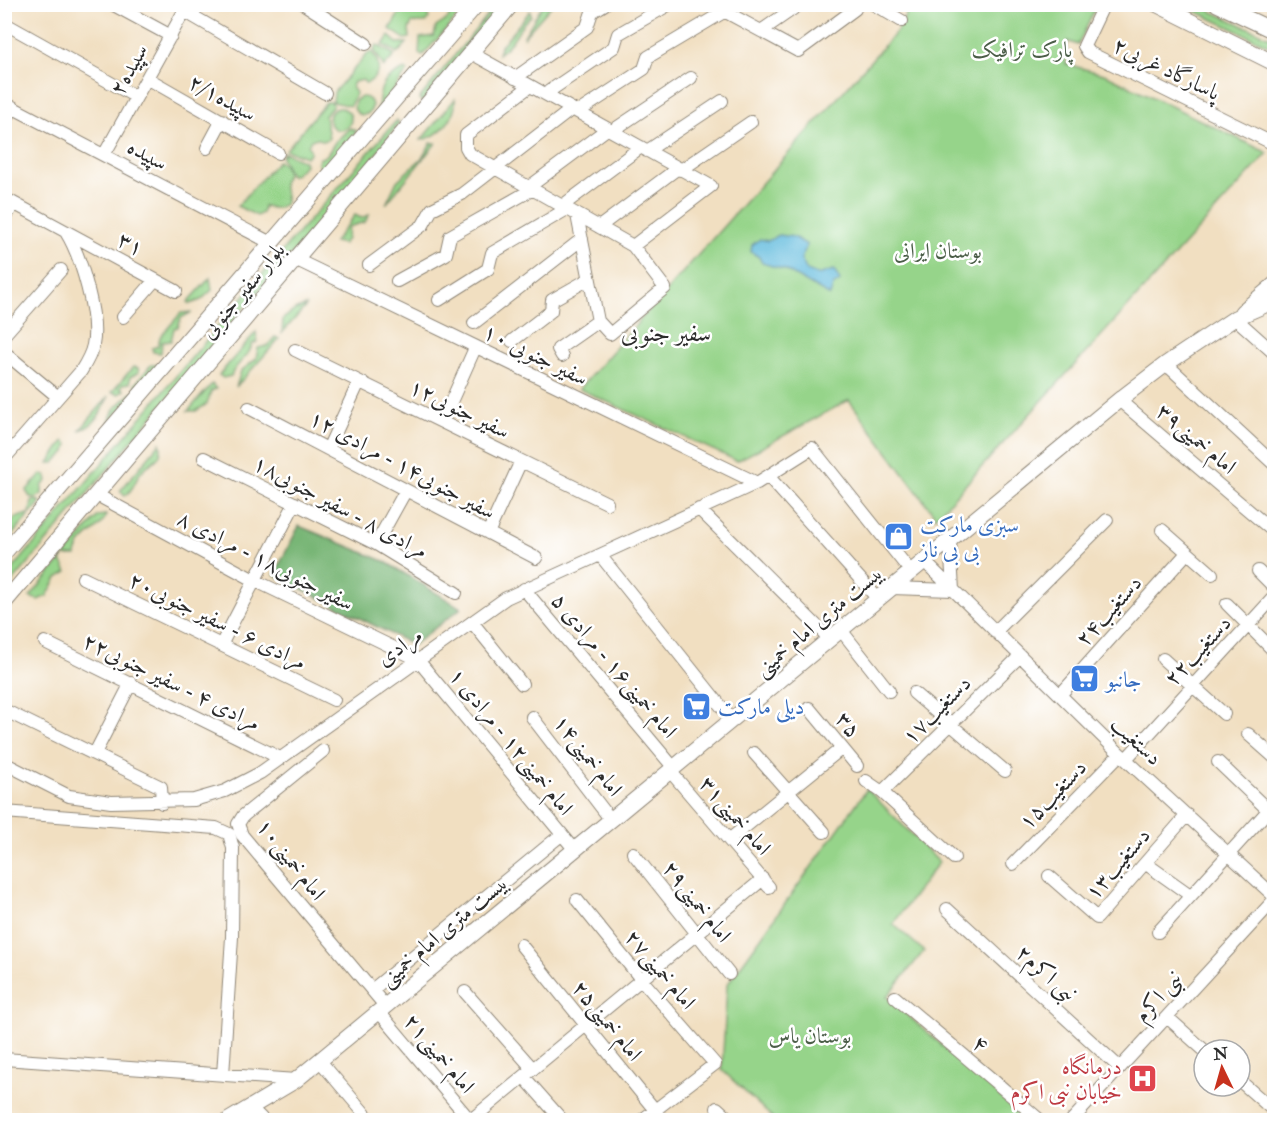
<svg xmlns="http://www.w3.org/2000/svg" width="1279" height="1125" font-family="'IM FELL Double Pica',Amiri,serif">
<rect width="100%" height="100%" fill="#fff"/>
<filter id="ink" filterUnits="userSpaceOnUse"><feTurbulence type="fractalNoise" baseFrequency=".0167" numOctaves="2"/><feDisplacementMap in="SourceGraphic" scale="12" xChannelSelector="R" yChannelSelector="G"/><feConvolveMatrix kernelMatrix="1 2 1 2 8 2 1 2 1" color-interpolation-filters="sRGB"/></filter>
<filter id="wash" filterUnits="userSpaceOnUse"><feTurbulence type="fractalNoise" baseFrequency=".008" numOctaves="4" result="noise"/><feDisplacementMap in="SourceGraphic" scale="24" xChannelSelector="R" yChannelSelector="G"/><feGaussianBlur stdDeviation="1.35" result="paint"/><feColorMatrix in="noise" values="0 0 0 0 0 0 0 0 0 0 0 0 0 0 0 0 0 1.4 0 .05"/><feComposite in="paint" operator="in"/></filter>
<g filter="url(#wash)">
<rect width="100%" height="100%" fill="#f1dfc1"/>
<path fill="#96d48a" stroke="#60805a" stroke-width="1.5" d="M404,5h23l2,13 -4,5h-13l-3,6 1,9 -5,1 -15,-10z
M454,5l9,2 5,-2 -45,50 -4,-1 1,-16 14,-2 2,-9 12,-8z
M496,5h10l-84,97 -3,-3z
M552,5l-29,33 19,-32z
M894,5h203l-19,40 -11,-4 -1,23 41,11 161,78 -332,364 -87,-117 -112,61 -158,-72 318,-358 10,-19z
M1182,5h15l77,34v9z
M530,11l1,5c-16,13 -13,24 -33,38l2,-7z
M389,36l8,7h10l-9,10 -15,-8z
M377,45l18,10 -11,12 -10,-17z
M372,52c10,13 8,24 -6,32l-3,-4 -9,2 -2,5 4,6 -6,13 -17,-4 1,-10 33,-38z
M405,69l3,2 -30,39c1,-24 5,-32 27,-41z
M354 106a9 9 0 1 1 18 0a9 9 0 1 1-18 0Z
M455,99c2,19 -16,38 -34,41z
M326,102h6l1,4 -8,10 4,22 -5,3 -7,-3 -6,2 -3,5 3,7 -5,5 -20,-7z
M329 119a11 11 0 1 1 22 0a11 11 0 1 1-22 0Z
M397,120l2,3 -47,64 -109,122 -238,282v-11l6,-9 254,-300z
M350,128l7,3 -29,37 -4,1 -6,-4 1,-6 8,-4 8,-13z
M431,143h5l-50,61 11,-23 25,-23z
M284,152l20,9 1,4 -11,10h-4l-9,-18z
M278,161l6,4 3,9 -4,9 3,19c-7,8 -12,7 -22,4l-2,7 -5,3 -20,-10z
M355,215l6,3 8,-3 -4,7 -17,5 -1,12 -4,5 -9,-2z
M210,278l2,12 -11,10 -11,4 -2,-2z
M307,305l-25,28 1,-14 12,-9z
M192,312l-11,6 -3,9 -4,1 -3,13 -9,1 -1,11 -8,-1 -1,-4 6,-2 2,-9 21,-24z
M256,332l1,10 -5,2c-3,15 -16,18 -21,32l-8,2 -4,-3z
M275,337l4,2 -43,48 5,-16 15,-12 2,-11 9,-2z
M151,365h7l-50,59 6,-15 22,-20 -1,-5z
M133,367l5,1 1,4 -9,5v6l-7,1 -2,4 3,2 -5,4 -7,-2z
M212,384l4,5 -5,2 -4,13 -11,7h-8z
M109,396c-9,15 -10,28 -29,34z
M64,441l4,3 -2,8 -12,11h-5z
M160,443c5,18 -11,18 -19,29 -6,8 -7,18 -16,24l-5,-5z
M41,474l5,1 1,6 -5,5v8l-6,4 -6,-1 -4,-6z
M36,500l5,2 -36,41 -1,-8 9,-16 17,-6 2,-12z
M106,515c-5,17 -28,21 -30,41h-12l-3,5 6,11 -10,6 -10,18 -9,4 -8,-3 68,-81z
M867,789l72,73 -46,62 31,27 -37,46 140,123h-252l-53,-50 5,-85z"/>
<path fill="#78b676" stroke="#527050" stroke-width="1.5" d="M299,526l85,35 77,47 -48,37 -139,-70z"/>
<path fill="#5fbadd" stroke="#457284" stroke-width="1.5" d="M779,235l15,2 13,8 -6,14 6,12 10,4 17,-5 6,11 -7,5 -3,10 -45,-26 -23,-7 -3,-6 -8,-5 1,-7 8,-6 8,2z"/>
</g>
<g filter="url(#ink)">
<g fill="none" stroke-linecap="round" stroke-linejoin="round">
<defs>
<path id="minor" d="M112,4l59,32
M304,4l62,40
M711,4l87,47 57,-42
M873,4l29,17
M1104,4l-20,42 4,6 186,92
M184,11l141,82
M4,23l132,74
M761,31l39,-27
M471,53l240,133 -78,60
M147,78l131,75
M515,78l72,-51 5,-15 13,-8
M530,86l-64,49v12l4,7 163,92 32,42 -55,46 -12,-13
M545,94l69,-47 4,-13 52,-30
M4,103l267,140
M578,112l66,-43 4,-12 89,-53
M4,123l9,-16
M612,131l79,-53
M207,148l15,-28
M647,151l75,-50
M104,155l84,-151
M681,170l70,-48
M529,187l78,-58
M4,198l172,93
M562,206l79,-59
M4,217l11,-13
M599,227l79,-59
M297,260l460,223
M369,265l54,-40 9,-16 30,-15 110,-85
M397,281l49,-27 4,-18 83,-47
M439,300l49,-31 4,-16 75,-44
M123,317l32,-37
M1235,318l39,35
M474,323l108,-84
M4,335l57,-65
M512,341l39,-30 1,-11 37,-21
M295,350l312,153
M4,352l54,45
M562,356l-4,-7 40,-28 -21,-106
M1166,364l108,100
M1119,400l155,132
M249,408l287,150
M442,422l33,-74
M328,449l31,-67
M204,458l172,86 80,49
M4,459l77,-88c5,-8 10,-16 12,-26 6,-28 -12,-89 -27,-113
M768,476l110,123
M97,495l157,85 163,79 158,191
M699,509l131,130
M1162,530l50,44
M488,533l33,-72
M950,540l3,50
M376,544l30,-54
M600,555l132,165
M924,561l196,193 154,142
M1258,571l16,16
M83,578l251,122
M891,588l62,2
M524,589l150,179
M1227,604l47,47
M472,622l50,62
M841,630l48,61
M995,632l112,-112
M45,642l235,116
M221,645l74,-142
M1163,659l61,55
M914,693l91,78
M1060,695l127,-142
M809,708l48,58
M4,710l157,77 1,16
M532,717l79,103
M1248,734l26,23
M323,751l-80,65 -5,8 4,11 144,172
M95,753l36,-70
M754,753l70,79
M1126,759l148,-162
M1218,762l50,48
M4,763l65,33 42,6 83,-2 31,-9 35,-18 246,-175 251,-115 55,-35 99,124
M670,771l99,116
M866,781l16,11 72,66
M882,792l138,-136
M4,812l212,16 13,6 4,14 -1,89 -9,138
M729,840l113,-92
M633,853l96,121
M1145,863l45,32
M1013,864l107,-110
M1049,876l48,42 90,-103
M577,900l64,79 74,85 -73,56
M947,909l173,159
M1158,932l116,-128
M521,945l142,175
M372,990l189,-155
M465,992l68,77
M895,997l145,123
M379,1012l91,108
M1167,1017l37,33
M4,1059l292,21
M320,1061l50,59
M524,1077l38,43
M1240,1081l34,30
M717,1108l13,12
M252,1109l11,11
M471,1120l292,-241
M1072,1120l202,-220"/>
<path id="major" d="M1156,4l118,59
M1217,4l57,27
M1242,312l32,-27
M4,553l473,-549
M4,603l508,-599
M229,1120l67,-40 823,-680 47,-36 69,-46 39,-17"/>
</defs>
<use href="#minor" stroke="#8e8576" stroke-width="14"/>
<use href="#major" stroke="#8e8576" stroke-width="17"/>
<use href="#minor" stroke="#fff" stroke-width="12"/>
<use href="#major" stroke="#fff" stroke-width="15"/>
</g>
</g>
<defs>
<symbol id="shop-square" viewBox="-11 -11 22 22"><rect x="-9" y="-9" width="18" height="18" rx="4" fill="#3f7fe0" stroke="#fff"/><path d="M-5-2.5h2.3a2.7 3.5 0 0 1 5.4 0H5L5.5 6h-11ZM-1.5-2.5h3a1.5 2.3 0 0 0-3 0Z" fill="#fff"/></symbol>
<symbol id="supermarket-square" viewBox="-11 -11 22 22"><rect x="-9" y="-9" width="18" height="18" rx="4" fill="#3f7fe0" stroke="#fff"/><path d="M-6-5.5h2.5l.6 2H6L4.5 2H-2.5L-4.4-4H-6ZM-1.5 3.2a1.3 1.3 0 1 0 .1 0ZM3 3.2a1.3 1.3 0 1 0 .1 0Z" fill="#fff"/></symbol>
<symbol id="hospital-square" viewBox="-11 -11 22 22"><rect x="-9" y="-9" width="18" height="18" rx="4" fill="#e0444e" stroke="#fff"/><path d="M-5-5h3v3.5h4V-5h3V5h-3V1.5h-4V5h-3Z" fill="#fff"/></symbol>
</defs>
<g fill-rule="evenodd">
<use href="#shop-square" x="882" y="520" width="33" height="33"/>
<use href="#supermarket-square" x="1068" y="662" width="33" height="33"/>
<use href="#supermarket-square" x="680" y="690" width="33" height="33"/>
<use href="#hospital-square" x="1126" y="1062" width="33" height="33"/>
</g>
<g text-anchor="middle" stroke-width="5" stroke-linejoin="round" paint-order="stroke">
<g font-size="22" fill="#4b5e48" stroke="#fff">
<text x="1022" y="57">پارک ترافیک</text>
<text x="938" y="258">بوستان ایرانی</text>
<text x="810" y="1043">بوستان یاس</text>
</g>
<g font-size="22" fill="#2b2b2b" stroke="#fff">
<text transform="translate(1167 68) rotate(26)" y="8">پاسارگاد غربی۲</text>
<text transform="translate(128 69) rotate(-61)" y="8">سپیده۲</text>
<text transform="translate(223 97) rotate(29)" y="8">سپیده۲/۱</text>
<text transform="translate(148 154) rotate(28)" y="8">سپیده</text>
<text transform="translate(131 243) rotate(28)" y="8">۳۱</text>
<text transform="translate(242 290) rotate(-50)" y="8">بلوار سفیر جنوبی</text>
<text transform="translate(536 354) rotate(26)" y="8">سفیر جنوبی ۱۰</text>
<text transform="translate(460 408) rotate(26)" y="8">سفیر جنوبی۱۲</text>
<text transform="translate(1197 438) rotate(40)" y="8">امام خمینی۳۹</text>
<text transform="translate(403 464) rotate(28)" y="8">سفیر جنوبی۱۴ - مرادی ۱۲</text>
<text transform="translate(341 506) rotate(28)" y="8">مرادی ۸ - سفیر جنوبی۱۸</text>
<text transform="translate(266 560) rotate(27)" y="8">سفیر جنوبی۱۸ - مرادی ۸</text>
<text transform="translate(1108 610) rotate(-48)" y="8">دستغیب۲۴</text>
<text transform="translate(218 620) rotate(26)" y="8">مرادی ۶ - سفیر جنوبی۲۰</text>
<text transform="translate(818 620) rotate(-40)" y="8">بیست متری امام خمینی</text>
<text transform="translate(399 646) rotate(-35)" y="8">مرادی</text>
<text transform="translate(1197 650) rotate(-47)" y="8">دستغیب۲۲</text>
<text transform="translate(615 665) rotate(50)" y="8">امام خمینی۱۶ - مرادی ۵</text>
<text transform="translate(172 681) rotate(26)" y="8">مرادی ۴ - سفیر جنوبی۲۲</text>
<text transform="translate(936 709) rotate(-45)" y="8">دستغیب۱۷</text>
<text transform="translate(849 724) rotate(51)" y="8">۳۵</text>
<text transform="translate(1137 740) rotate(43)" y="8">دستغیب</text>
<text transform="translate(512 741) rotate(51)" y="8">امام خمینی۱۲ - مرادی ۱</text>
<text transform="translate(589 755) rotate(52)" y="8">امام خمینی۱۴</text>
<text transform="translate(1052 794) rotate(-46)" y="8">دستغیب۱۵</text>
<text transform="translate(736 815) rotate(49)" y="8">امام خمینی۳۱</text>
<text transform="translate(292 859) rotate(52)" y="8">امام خمینی۱۰</text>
<text transform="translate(1117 863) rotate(-49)" y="8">دستغیب۱۳</text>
<text transform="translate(698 901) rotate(52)" y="8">امام خمینی۲۹</text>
<text transform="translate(443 930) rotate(-40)" y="8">بیست متری امام خمینی</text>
<text transform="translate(661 969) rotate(50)" y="8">امام خمینی۲۷</text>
<text transform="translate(1047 973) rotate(43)" y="8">نبی اکرم۲</text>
<text transform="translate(1158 996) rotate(-47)" y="8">نبی اکرم</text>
<text transform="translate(608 1020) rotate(51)" y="8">امام خمینی۲۵</text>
<text transform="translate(981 1043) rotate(41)" y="8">۴</text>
<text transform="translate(440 1053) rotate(50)" y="8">امام خمینی۲۱</text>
</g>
<g font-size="22" fill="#366cbe" stroke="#fff" text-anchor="start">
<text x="920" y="532">سبزی مارکت<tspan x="920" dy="25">بی بی ناز</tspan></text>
<text x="1106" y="687">جانبو</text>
<text x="718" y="714">دیلی مارکت</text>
</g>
<g font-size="22" fill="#be3a42" stroke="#fff" text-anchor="end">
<text x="1122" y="1074">درمانگاه<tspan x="1122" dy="25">خیابان نبی اکرم</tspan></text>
</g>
<g font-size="24" fill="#2b2b2b" stroke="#fff">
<text x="666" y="341">سفیر جنوبی</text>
</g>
</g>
<rect width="1279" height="1125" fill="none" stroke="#fff" stroke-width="24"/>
<g transform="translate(1222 1068) rotate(355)"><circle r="28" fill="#ffffff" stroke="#aaaaaa" stroke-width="1.5"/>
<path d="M0-4.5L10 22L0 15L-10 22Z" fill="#c8321e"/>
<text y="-9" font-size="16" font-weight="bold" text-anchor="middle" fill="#2b2b2b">N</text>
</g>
</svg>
